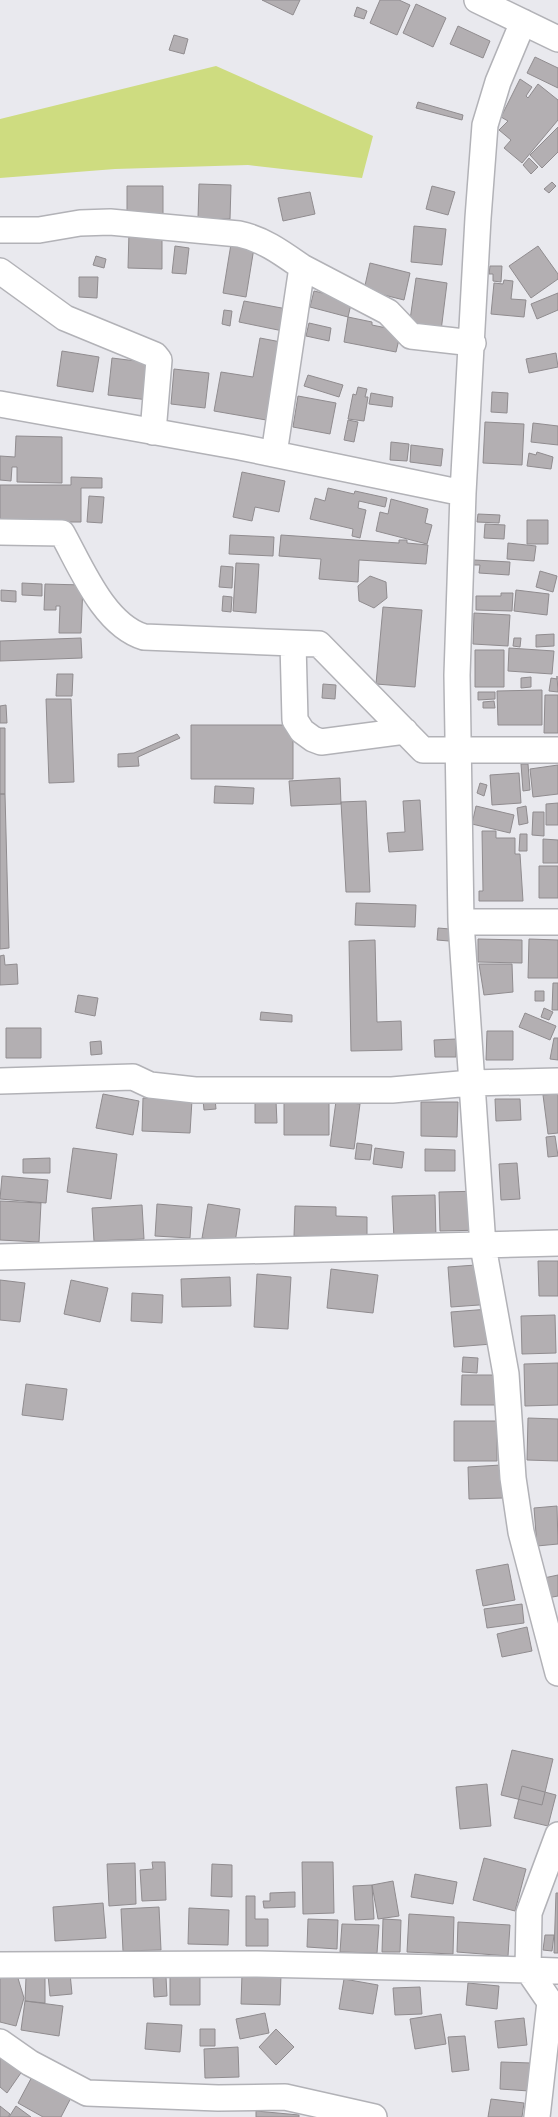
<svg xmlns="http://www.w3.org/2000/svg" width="558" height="2117" font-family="'Alegreya Sans',sans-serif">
<rect width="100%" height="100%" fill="#e9e9ee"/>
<path fill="#cedc80" d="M216,66l157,70 -11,42 -114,-13 -133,4 -115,9v-59z"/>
<path fill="#b3afb2" stroke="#908c8f" d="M262,0h38l-7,15z
M380,0h19l11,5 -13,30 -27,-12z
M416,4l30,14 -13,29 -30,-14z
M357,7l10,4 -3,8 -10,-3z
M458,26l32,15 -7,17 -33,-14z
M174,35l14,4 -4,15 -15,-4z
M535,57l23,11v20l-31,-15z
M520,79l12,8 -6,9 2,2 10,-14 20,16v20l-36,43 -18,-15 7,-8 -12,-10 9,-9 -7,-4z
M418,102l45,13 -1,5 -46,-12z
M558,127v25l-16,16 -12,-13z
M529,158l9,9 -7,7 -8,-9z
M552,182l4,4 -7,7 -5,-4z
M199,184l32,1 -1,34 -32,-1z
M127,186h36v33h-36z
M432,186l23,6 -7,23 -22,-6z
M310,192l5,22 -32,7 -5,-23z
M414,226l32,3 -4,36 -31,-3z
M129,232h33v37l-34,-1z
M231,244l23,4 -8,49 -23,-4z
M175,246l14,2 -3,26 -14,-1z
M538,246l20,28v5l-27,19 -22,-32z
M96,256l10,3 -2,9 -11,-3z
M370,263l40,10 -6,27 -40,-10z
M490,266h12l-1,16 -8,-1v-7h-4z
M79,277h19l-1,21 -18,-1z
M416,278l31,5 -6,48 -32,-4z
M504,280l9,1 -2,18 15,1 -2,17 -33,-3 3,-31 9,1z
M314,291l38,9 -4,17 -38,-10z
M558,293v17l-21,9 -6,-15z
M244,301l43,8 -4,22 -44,-9z
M224,310l8,1 -2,15 -8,-2z
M348,317l24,5v3l29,6 -5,21 -52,-10z
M309,323l22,5 -2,13 -23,-5z
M260,338l26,5 -14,78 -58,-10 7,-39 32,5z
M62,351l37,6 -6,35 -36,-6z
M556,353l2,14 -29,6 -3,-14z
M112,358l40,5 -4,37 -40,-5z
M174,369l35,4 -4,35 -34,-4z
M308,375l35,10 -4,12 -35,-11z
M358,387l9,2 -2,8h3l-4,24 -16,-2 5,-25 3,1z
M492,392l16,1 -1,20 -16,-1z
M371,393l22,4 -1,10 -23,-3z
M298,396l38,7 -6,31 -37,-7z
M348,420l10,2 -4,20 -10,-2z
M485,422l39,2 -2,41 -39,-2z
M533,423l25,3v19l-27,-3z
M16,436l46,1v46l-45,-1v-15h-5l-1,14 -11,-1v-24l15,1z
M391,442l18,2 -2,17 -17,-1z
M411,445l32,4 -2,17 -31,-4z
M537,452l16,5 -2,12 -24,-3 2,-13 7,2z
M242,472l43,9 -6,31 -24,-5 -3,14 -19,-4z
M71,477l31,1v10h-21v34h-81v-37h71z
M328,488l26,6 1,-3 32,7 -2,9 -26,-6 -1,7 8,2 -6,28 -8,-2 1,-7 -43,-10 5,-21 10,3z
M89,496l15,1 -2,26 -15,-1z
M391,499l37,10 -3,14 7,2 -5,19 -51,-13 4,-19 8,2z
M478,514l22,1 -1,8 -22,-1z
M527,520h21v24h-21z
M485,524l20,1 -1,14 -20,-1z
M230,535l44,2 -1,19 -44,-2z
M281,535l118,8v-3h8v3l21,2 -2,19 -67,-4 -1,22 -39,-3 2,-20 -42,-3z
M508,543l28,3 -2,15 -27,-2z
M474,560l36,2 -1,13 -30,-2 1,-8h-6z
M236,563l23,1 -3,49 -23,-2z
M221,566l12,1 -1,21 -13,-1z
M540,571l17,5 -4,16 -17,-5z
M370,576l16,6 1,16 -13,10 -15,-7 -1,-15z
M22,583l20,1v12l-20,-1z
M45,584l38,1 -2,48h-22l1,-27h-4v4h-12z
M1,590l15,1v11l-15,-1z
M516,590l33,4 -2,21 -33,-4z
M501,593h12l-1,18 -36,-1v-14h25z
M223,596l9,1 -1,15 -9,-1z
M383,607l39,3 -7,77 -39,-3z
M474,613l36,2 -2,31 -35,-2z
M554,634v12l-18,1v-12z
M81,638l1,20 -82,3v-20z
M514,638h7l-1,9 -7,-1z
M509,648l45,3 -2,23 -44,-3z
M475,650h29v37h-29z
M57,674h16l-1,22h-16z
M557,676l1,16 -9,-1 2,-13 6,1z
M531,677v10l-10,1v-10z
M323,684l13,1 -1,14 -13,-1z
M542,690v35h-44l-1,-34z
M478,692h17v7l-17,1z
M545,695h13v38h-14z
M46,699h25l3,83 -25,1z
M494,701l1,7h-12v-6z
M6,705l1,18h-7v-17z
M191,725h102v54h-102z
M0,728h5v66h-5z
M177,734l3,4 -42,19 1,9 -21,1v-13l16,-1z
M521,764h7l2,26 -7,1z
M558,765v29l-25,3 -3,-28z
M519,773l2,30 -29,2 -2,-30z
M340,778l1,26 -50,2 -2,-25z
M480,783l7,2 -3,11 -7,-3z
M215,786l39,2 -1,16 -39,-1z
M0,794h5l4,154 -9,1z
M420,800l3,50 -34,2 -2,-19 18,-1 -2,-31z
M366,801l4,91h-24l-5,-90z
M558,803v22h-12v-21z
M476,806l38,9 -4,18 -38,-9z
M526,806l2,17 -9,2 -2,-17z
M533,812h11v24l-12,-1z
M482,831h14v7h19v16h5l3,47h-44v-10h4z
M520,834h7v17h-8z
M543,839l15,1v23h-15z
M539,866h19v32h-19z
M356,903l60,2 -1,22 -60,-2z
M438,928l12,1 -1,12 -12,-1z
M478,939l44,1v23l-44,-1z
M529,939l29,1v38h-30z
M375,940l2,82 24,-1 1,29 -51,1 -2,-110z
M4,955l1,10 12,-1 1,20 -18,1v-29z
M479,964h33l1,28 -29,3z
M553,983h5v27h-6z
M535,991h9v10h-9z
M78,995l20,3 -3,18 -20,-4z
M544,1008l9,4 -4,8 -8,-3z
M261,1012l31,3v7l-32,-2z
M525,1013l31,13 -6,14 -31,-13z
M6,1028h35v30h-35z
M487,1031h26v29h-27z
M554,1038h4v22l-8,-1z
M456,1039v18h-21l-1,-17z
M101,1041l1,13 -11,1 -1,-13z
M103,1094l36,7 -6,34 -37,-7z
M558,1094v39l-10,1 -5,-39z
M143,1098l49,2 -2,33 -48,-2z
M215,1099l1,10 -12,1 -1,-10z
M284,1099h41v4h4v32h-45z
M495,1099h25l1,21 -25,1z
M276,1101l1,22h-22v-21z
M336,1101l24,3 -6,45 -24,-3z
M421,1102h37l-1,35 -36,-1z
M555,1136l3,20 -10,1 -2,-20z
M357,1143l15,2 -2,15 -15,-1z
M73,1148l44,6 -6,45 -44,-7z
M375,1148l29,4 -2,16 -29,-4z
M425,1149l30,1v21h-30z
M50,1158v15h-27v-14z
M517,1163l3,36 -19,1 -2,-36z
M2,1176l46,4 -2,23 -46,-4z
M484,1191l1,39 -45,1 -1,-39z
M435,1195l1,43 -42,1 -2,-43z
M0,1201l41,2 -2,39 -39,-2z
M157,1204l35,3 -2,31 -35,-2z
M208,1204l32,5 -5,34 -33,-5z
M142,1205l2,34 -50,2 -2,-33z
M295,1206l41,1v9l31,1v21l-73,-2z
M538,1261h20v35h-19z
M490,1264l3,40 -42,3 -3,-40z
M331,1269l47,6 -5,38 -46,-5z
M257,1274l34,3 -3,52 -34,-2z
M230,1277l1,29 -49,1 -1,-28z
M0,1280l25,3 -5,39 -20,-2z
M71,1280l37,8 -8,34 -36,-8z
M132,1293l31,2 -1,28 -31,-2z
M489,1309l3,35 -38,3 -3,-35z
M555,1315l1,38 -34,1 -1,-38z
M463,1357l15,1 -1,15 -15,-1z
M558,1363v42l-33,1 -1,-42z
M462,1375h34v30h-35z
M26,1384l41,5 -4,31 -41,-5z
M528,1418l30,1v42l-31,-1z
M454,1421h43v40h-43z
M501,1465l2,33 -34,1 -1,-32z
M557,1506l1,38 -21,2 -3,-38z
M508,1564l7,36 -32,6 -7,-36z
M558,1575v21l-11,2 -3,-20z
M522,1604l2,19 -37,5 -3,-19z
M527,1627l5,24 -30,6 -5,-23z
M512,1750l41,9 -11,46 -41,-10z
M487,1784l4,42 -31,3 -4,-42z
M522,1786l34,9 -8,31 -34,-8z
M484,1858l42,11 -11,42 -42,-11z
M152,1862h13l1,38 -24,1 -2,-31 13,-1z
M302,1862h31l1,51 -31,1z
M135,1863l1,41 -27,2 -2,-42z
M212,1864l20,1v32l-21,-1z
M415,1874l42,8 -4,22 -42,-7z
M393,1881l6,35 -21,3 -6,-34z
M372,1885l2,34 -19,1 -2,-34z
M295,1892v15l-31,1 -1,-7h7v-8z
M556,1893h2v60h-4z
M246,1896h9v23h13v27h-22z
M103,1903l3,35 -51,3 -2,-34z
M159,1907l2,43 -38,1 -2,-42z
M189,1908l40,2 -1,35 -40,-1z
M409,1914l45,3 -1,37 -46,-2z
M308,1919l30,1 -1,29 -30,-2z
M383,1919l18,1 -1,32h-18z
M458,1922l52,3 -2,31 -51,-4z
M342,1924l37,1 -2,28 -37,-1z
M545,1935h9l-2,16 -9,-1z
M70,1973l2,21 -22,2 -2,-21z
M170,1973l30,1v31h-30z
M242,1974l39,1 -1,30 -39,-1z
M17,1975l7,23 -8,28 -16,-4v-46z
M26,1977h19v26l-20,-2z
M166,1977l1,19 -13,1 -1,-19z
M344,1979l34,6 -5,29 -34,-5z
M468,1983l31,3 -2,23 -31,-4z
M420,1987l2,27 -27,1 -2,-27z
M25,2001l38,5 -4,30 -38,-6z
M265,2013l4,20 -29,6 -4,-20z
M441,2014l5,30 -31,5 -5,-30z
M524,2018l3,27 -29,3 -3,-27z
M147,2023l35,2 -2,27 -35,-3z
M200,2029h15v17h-15z
M276,2029l18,18 -18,18 -17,-18z
M465,2036l4,34 -17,2 -4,-35z
M238,2047l1,30 -34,1 -1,-29z
M0,2050l25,17 -18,26 -7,-6z
M501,2062l30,1 -2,28 -29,-2z
M34,2073l39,21 -12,23h-18l-25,-14z
M491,2099l33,4 -2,14h-34z
M0,2106l10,8 -2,3h-8z
M16,2106l15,11h-22z
M256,2111l43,4v2h-43z"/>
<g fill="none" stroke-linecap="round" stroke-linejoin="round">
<defs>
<path id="minor" d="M477,0l81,39
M523,22l-25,60 -13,43 -7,93 -15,275 -6,182 4,247 22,324 23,128 7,104 8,54 37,141
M0,230h39l41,-7 30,-1 129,12c24,5 43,19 63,33l-28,187
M302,267l86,45 23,24 62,7
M0,271l65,47 90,37 4,5 -6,72
M0,404l240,43 223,46
M0,532l62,1c19,34 42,92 82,104l175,7 104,106h135
M293,643l2,77 7,11 11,8 8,3 84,-11
M461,922h97
M0,1081l133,-4 17,8 45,5h197l79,-7 87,-2
M0,1257l558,-14
M0,1965l257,-1 271,6 1,-57 29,-78
M528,1970l22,32 -13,115
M528,1970l30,1
M0,2042l30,21 57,30 131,5 67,-1 89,20"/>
</defs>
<use href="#minor" stroke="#b2b2b7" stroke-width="28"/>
<use href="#minor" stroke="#fff" stroke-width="25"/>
</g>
</svg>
